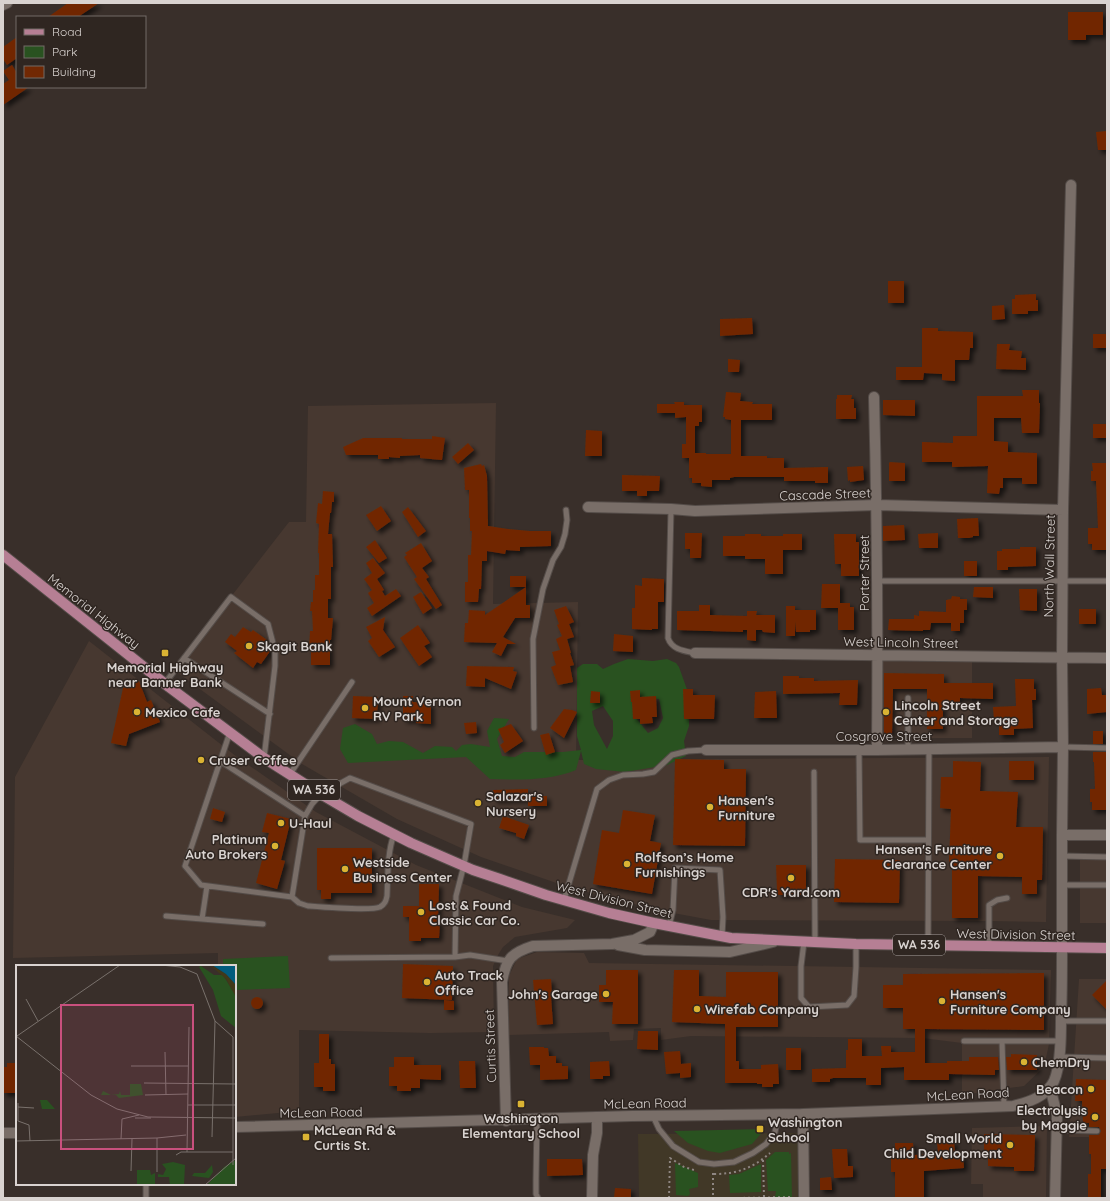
<svg xmlns="http://www.w3.org/2000/svg" width="1110" height="1201" font-family="Quicksand,sans-serif">
<defs>
<filter id="shadow"><feDropShadow dx="3.5" dy="3.5" stdDeviation="2" flood-color="#0009"/></filter>
</defs>
<rect width="100%" height="100%" fill="#392f2a"/>
<path fill="#473830" d="M496,403l-3,201 85,-2 -2,158 473,-3 -3,165 -57,-1 -278,-1 -54,-10 -89,-23 -87,-30 -84,-38 -95,-55 -128,-94 115,-148h17l2,-116z
M89,641l148,116 79,55 100,53 106,42 53,13 -8,8 -52,9 -12,10 -5,8 -5,11 1,66 -64,1 -131,-3v81l-64,6v-151h-17v-13l-205,5 2,-181z
M972,659v79h-92v-78z
M1080,855h27v68h-27z
M537,952l47,1 5,10 462,7 -2,74 -5,23 -20,19 -62,9v-52l-40,-5 -231,-2 -30,4v-12l-27,1 -1,11 -23,1 -1,-9 -100,3v-59l8,-17z
M1079,979h28v158h-38z
M1047,1126l-1,72h-63v-14h-12l1,-56z"/>
<path fill="#413827" d="M805,1133l2,65h-168l-1,-64z"/>
<path fill="#295220" fill-rule="evenodd" d="M628,659l25,2 14,-2 9,4 3,4 10,28v31l-5,15 2,15 -19,9 -42,7 -29,-3 -12,-5 -3,-13 -5,19c-27,11 -58,10 -86,9l-24,-22 -118,6 -8,-14 3,-21 12,-4 17,10 5,10 12,-3 14,1 20,11 12,-7 17,1 4,4 6,-6 9,-1 19,3 -3,-16 7,-13 15,1 -12,20 5,17 13,1 9,-5h39l18,-2 -4,-14v-68l6,-4h14l6,5 11,-5zM659,699l4,19 -5,10 -10,5 -15,-19 3,-14zM603,706l10,15v15l-6,13 -13,-24 -2,-14z
M288,956l2,32 -55,2v-24h-12v-7z
M765,1129l-13,15 -32,9 -12,-2 -20,-8 -14,-12z
M775,1152h14v2l2,-1 1,45h-17l1,-7h-8l-2,-31z
M675,1163l23,10v14l-9,2 1,5 -2,2 -12,-1z
M761,1164v28l-31,1 -1,-18 10,-1z"/>
<path fill="#712803" filter="url(#shadow)" d="M68,3h31l-21,14h-30z
M1068,12h35v23h-17v5h-18z
M17,37v21l-10,7 -4,-6v-12z
M12,65l5,8v14h12l-26,18v-21l6,-4 -6,-9z
M1107,131v19h-9l-2,-18z
M888,281h16v22h-16z
M1036,294v6h2v11h-10v3h-16v-15h3v-4z
M1004,305l1,14 -13,1v-14z
M752,318l1,16 -33,2v-17z
M922,328h16v3l35,1v16h-3l-1,12h-14v21l-13,-1v-6l-18,-1 -1,7h-27v-13h26z
M1093,334h14v14h-14z
M997,344h13l-1,6 13,1 -1,7h5v12l-30,-1z
M728,359l12,1 -1,12h-11z
M1022,390h17v13h1l-1,30h-17l-1,-15h-27v23l14,1v10l29,1v31h-15v-6h-19v10h-3l-1,6 -12,-1 1,-27 -36,1v-5h-30v-20l31,1v-7h24v-40h46z
M726,392l15,1 -1,8 13,1 -1,2h20v16h-31v36h26v2h17v10l44,-1v16h-13v-2h-31v-4h-50l-4,1v2h-18v7l-11,-1v-3h-9v-5h-3v-20h-7v-14h4v-27l-11,1v-5h-18v-9h18l-1,-2h10v3h18v17h-3v4h-4v27h11v1h25v-34l-6,-1v-2h-2z
M837,395h15l-1,4h3v9h2v11h-20v-20h1z
M883,400h32v16l-32,-1z
M1093,424h14v14h-14z
M586,430l16,1v25h-17z
M432,436l13,2 -3,22 -22,-2v-3l-20,1v2l-11,-1v2h-11v-4h-32l-3,-8 20,-9h39v1h30z
M468,443l6,7 -16,14 -6,-7z
M890,462l15,1v18h-16v-18z
M1092,463h15v87h-15v-6h-4v-16h10l-2,-47h-5v-10h2z
M481,464l1,2 2,-1 3,11 1,50 20,3 22,2h21v15l-31,1v4l-14,-1 -1,4 -18,-3v10h-5l-1,28h-2l-1,13h-13v-20h3v-27h3l1,-24h-2v-13h-1v-28h-4l-1,-22z
M863,466l1,14 -14,2v-2l-2,1 -1,-14z
M622,475l38,1 -1,15h-12v5h-10v-5h-15z
M323,491l11,1v10h-2l-1,11h-1l-2,21h4l1,33h-2v32h-3v19h5l-2,22h-1v25h-19v-14h-2l1,-20h3l-1,-20h-2l1,-9h2v-12h2v-15h4v-22h-1l1,-29 -3,-1 2,-20 4,1z
M381,506l10,15 -14,10 -11,-16z
M408,507l18,24 -8,6 -16,-25z
M978,518l1,18h-6v1l-4,1h-11l-1,-19z
M904,525l1,15 -22,1v-15z
M685,533h17l-1,25h-11v-9h-5z
M938,533v15h-19l-1,-14z
M745,534h16v2h22v-2h19v16h-19v24h-18v-15h-20v-3h-22v-20h22z
M834,534h22v8h3v34h-18v-12h-6z
M375,540l12,18 -8,5 -13,-16z
M421,543l11,18 -10,7 7,9 -3,2 16,26 -6,4 -22,-30 3,-2 -13,-20 3,-2 -2,-2z
M1020,547h16v19l-28,1v3h-11v-19h5v-2h18z
M373,558l12,15 -8,6 7,11 -2,1 3,5 11,-7 5,7 -29,20 -5,-8 7,-5 -6,-10 4,-3 -8,-11 8,-6 -6,-10z
M964,561h13v15h-13z
M510,576h16v29h4v13h-15l-12,19 13,7h-9l-6,12 -9,-4 5,-9 -33,-1 1,-19h3l1,-13 16,1v4l41,-28h-16z
M642,578l22,1v23h-6v27h-6v1l-20,-1v-21h3v-23l7,1z
M822,584h18v19h10v4h4v23h-16v-22h-17z
M974,587h19v11l-20,-1z
M1019,589h18v22l-17,-1z
M421,592l11,16 -9,6 -10,-17z
M952,596l8,1v2h7v11h-3v13h-4v8h-9v-8h-20l-1,7h-7v1l-35,-1 1,-11h25v-4l5,1v-5l27,1v-12l5,-1z
M699,605h11v10l37,1v-5h10l-1,4h19v18l-12,-1 -1,-2h-6v11l-9,-1v-10h-4v2l-66,-2v-19h22z
M566,606l8,16 -5,2 5,13 -7,2 4,14h-1l4,12 -4,1 3,16 -15,3 -7,-18 5,-2 -4,-13 8,-2 -4,-11 6,-3 -5,-11 2,-1 -5,-14z
M786,606h9v4h21v20h-6v2h-14l-1,-11v15h-9z
M1079,609h17v15h-17z
M385,617l-2,13 12,17 -16,10 -11,-16 4,-3 -6,-11z
M418,625l12,18 -6,3 8,11 -13,9 -19,-28z
M243,627l8,5 2,-2 14,10 -2,3 5,3 1,4 -10,14 -4,-2 -4,6 -19,-15 3,-2 -12,-9 6,-8 4,3z
M614,634l19,2v16l-20,-1z
M467,666l47,1 -1,4 4,1 -6,17 -26,-11v9l-19,-1z
M884,673l60,1v9h49v16l-33,-1v5l-17,1v25h-16v-40h-34l-1,46h-8z
M783,676h16v2h15v3l44,-1 -1,25h-18l1,-12 -57,1z
M1015,679h19v10h2v11h-4l1,28 -19,1v6h-15v-14h-5l-1,-14 23,-1z
M139,681l8,21 4,-2 9,22 -31,12 -3,12 -15,-3 12,-55z
M1101,688l1,7h5v17l-20,2v-25z
M683,689h10v6h22l-1,24h-30z
M640,690v7l16,-1 1,21h-5l1,6 -13,1v-5h-7l-1,-17h-1l-1,-11z
M591,691l9,1v11h-10z
M776,691l1,27h-23l1,-26z
M353,696l25,1 -1,22 -25,-1z
M403,696h10v6l18,1v21l-15,-1v-3h-13z
M564,709l8,1 5,2 -13,26 -14,-10z
M476,722l1,11 -11,1 -2,-11z
M511,724l12,17 -18,12 -5,-8 4,-3 -6,-13z
M1093,731h10v13h-10z
M549,733l6,19 -9,3 -6,-20z
M1093,752h14v58h-15v-8h-2v-13h5l-1,-27h-1z
M675,759l49,1v9h22l-1,77 -72,-1z
M953,761l28,1 -1,29 38,1 -2,35h27l-1,53h-5v14h-15v-17l-44,-1v42h-26v-55h-3l2,-54 -11,-1 1,-31h12z
M1009,761h25v19h-25z
M528,789v10l-34,1 -1,-10z
M547,796v10h-19v-9z
M213,808l12,4 -3,10 -12,-3z
M623,810l32,5 -5,26 11,2 -9,51 -59,-10 9,-54 17,3z
M267,813l24,6 -10,41 4,1 -8,28 -21,-6 13,-50 -7,-1z
M503,816l26,9 -5,14 -8,-3v-3l-17,-5z
M317,848h55v45h-41v6h-10v-9h-4z
M835,859l65,1 -1,43 -65,-1z
M776,865h30v25h-5v5h-23v-5h-1z
M419,884h20l-1,38h2l-1,16h-18v3h-12v-24h-6v-11h16z
M403,964l50,2 -1,34 -50,-2z
M606,970h32v54h-26l1,-22h-14v-17h7z
M674,970h25v26l27,1v-25h52v55h-42v34h3v8h22v-4l17,-1 1,20h-6v3h-11v-3h-5v-1h-32v-59l-53,-2z
M1044,973v57l-119,-1v34h22v-2h22v-4h29l1,13h-4v5l-46,-1v6h-45v-13l-23,1v17h-15v-7h-33l-3,1v3h-18v-13l34,-1v-18h2v-11h14v17h20l-1,-10h10v6h24v-23h-12v-21h-20v-23h20v-11z
M551,979l1,18h-1l2,27 -16,1 -4,-45z
M1107,980v30l-15,-15z
M251 1003a6 6 0 1 1 12 0a6 6 0 1 1-12 0Z
M444,1000l10,1v9h-10z
M638,1031h20v19l-21,-1z
M319,1034h10v25h2v5h4v27h-12v-4h-9v-24h5z
M529,1047h15v1h4l1,8h7v7h6v3h6v13l-28,1v-15h-10z
M786,1048h15v22h-15z
M680,1051l1,13 10,-1v14l-11,1v-5l-14,1 -2,-22z
M1011,1054l26,1v15h-30l-1,-13h5z
M394,1057h20v8h27v15l-21,-1v9h-9v3h-14v-5h-8v-19h5z
M459,1061h16l1,27h-16z
M609,1061l1,15h-7v3h-13v-17z
M7,1063h10v30h-14v-26h4z
M1076,1079l31,1v89h-6v29h-13v-24h3v-20h-2v-19h10l2,-4 -2,-4h-10v-4h-6l-1,-22h-7z
M984,1134l51,1 -1,36h-20v-4l-26,-1v-12h-4z
M954,1141l1,12h8l1,15 -40,3v27h-29v-26h-4v-16h4v-13h18l1,12 24,-1 -1,-12z
M832,1149h15l1,17h5v11l-19,1z
M547,1159h35l1,16 -36,1z
M831,1177l1,13h-12v-12z
M615,1188l16,1v9h-17z"/>
<g fill="none" stroke-linecap="round" stroke-linejoin="round">
<defs>
<path id="lane" d="M671,509l-3,129c4,12 17,13 27,15
M877,581h230
M184,658l86,56
M165,683l66,-86 37,27 7,27v15l-11,92
M908,698v51
M534,728l-1,-89 10,-50 10,-29 8,-13 4,-13 2,-14 -1,-10
M1063,747l44,1
M859,750l1,90h68
M220,761l85,55 -13,81 -91,-12 -16,-19 45,-134
M814,772l1,170
M290,774l62,-92
M305,816l7,-12 9,-10 29,-16 121,46 -7,41 -8,31 -1,61 -124,1
M1062,856l45,1
M1062,885h45
M207,886l-5,33 61,5
M292,897l7,6 9,3c13,1 63,5 72,1 5,-3 6,-6 7,-11 1,-21 0,-42 7,-62
M564,900l33,-111 12,-9 14,-5 20,-1 11,-2 18,-17 16,-4 18,-1
M166,916l36,3
M669,926l4,-16 2,-42 45,2 3,47 -1,19
M804,942l-3,24v32l8,9 38,-2 7,-9 2,-29v-23
M928,945l1,-196
M989,946v-41l8,-5 10,-2
M455,957l15,-2 38,6
M1061,1021h46
M964,1041h97
M1002,1041l2,65
M1059,1057l48,1
M653,1116l6,13 14,17 26,16 15,2 20,-2 19,-9 13,-9 9,-12 4,-19
M537,1119l-1,60v15l2,4
M1057,1130l40,1
M146,1198v-14"/>
<path id="street" d="M3,5l4,-2
M874,397c3,118 4,235 3,353
M588,507l83,2 24,2 182,-6 186,5
M695,653l412,5
M706,750h171l186,-3
M1062,835h45
M618,945l27,5 85,2 43,-10
M1062,947v-112l1,-88 -1,-90 1,-147 8,-325
M1050,1087l7,28 -2,83
M803,1114l1,84
M506,1121l-4,-139c4,-23 9,-29 31,-36l79,-2 22,-4 16,-8 4,-9
M592,1198l1,-43 4,-22v-16"/>
<path id="secondary" d="M235,1127l397,-11 171,-2 210,-8c16,-4 33,-9 41,-25 7,-16 7,-45 7,-63 1,-24 1,-47 1,-71
M3,1133h14"/>
<path id="primary" d="M3,555l166,132 95,71 55,35 39,23 53,27 62,27 27,9 46,16 63,18 45,10 77,15 125,6 251,4"/>
</defs>
<use href="#lane" stroke="#544c48" stroke-width="7"/>
<use href="#street" stroke="#544c48" stroke-width="12"/>
<use href="#secondary" stroke="#544c48" stroke-width="12"/>
<use href="#primary" stroke="#544c48" stroke-width="12"/>
<path stroke="#8e8682" stroke-width="2" stroke-dasharray="2 3" stroke-linecap="butt" d="M763,1160l1,37
M713,1173v25
M714,1174c23,0 39,-6 56,-21
M669,1198l1,-40 14,9 10,3
M738,1198l54,-1"/>
<use href="#lane" stroke="#796e68" stroke-width="5"/>
<use href="#street" stroke="#796e68" stroke-width="10"/>
<use href="#secondary" stroke="#796e68" stroke-width="10"/>
<use href="#primary" stroke="#b67f94" stroke-width="10"/>
</g>
<g fill="#dab333" stroke="#2f2621" stroke-width="1.5">
<circle cx="249" cy="646" r="4"/>
<rect x="161" y="649" width="8" height="8" rx="2"/>
<circle cx="365" cy="708" r="4"/>
<circle cx="137" cy="712" r="4"/>
<circle cx="886" cy="712" r="4"/>
<circle cx="201" cy="760" r="4"/>
<circle cx="478" cy="803" r="4"/>
<circle cx="710" cy="807" r="4"/>
<circle cx="281" cy="823" r="4"/>
<circle cx="275" cy="846" r="4"/>
<circle cx="1000" cy="856" r="4"/>
<circle cx="627" cy="864" r="4"/>
<circle cx="345" cy="869" r="4"/>
<circle cx="791" cy="878" r="4"/>
<circle cx="421" cy="912" r="4"/>
<circle cx="427" cy="982" r="4"/>
<circle cx="606" cy="994" r="4"/>
<circle cx="942" cy="1001" r="4"/>
<circle cx="697" cy="1009" r="4"/>
<circle cx="1024" cy="1062" r="4"/>
<circle cx="1091" cy="1089" r="4"/>
<rect x="517" y="1100" width="8" height="8" rx="2"/>
<circle cx="1095" cy="1117" r="4"/>
<rect x="756" y="1125" width="8" height="8" rx="2"/>
<rect x="302" y="1133" width="8" height="8" rx="2"/>
<circle cx="1010" cy="1145" r="4"/>
</g>
<g text-anchor="middle" stroke-width="3" stroke-linejoin="round" paint-order="stroke">
<g fill="#2f2621" stroke="#a69f9c" stroke-width="1">
<rect x="288" y="780" width="52" height="20" rx="3"/>
<rect x="893" y="935" width="52" height="20" rx="3"/>
</g>
<g font-size="12" font-weight="bold" fill="#d9d3d0">
<text x="314" y="794">WA 536</text>
<text x="919" y="949">WA 536</text>
</g>
<g font-size="13" fill="#d9d3d0" stroke="#2f2621">
<text transform="translate(825 494) rotate(-2)" y="5">Cascade Street</text>
<text transform="translate(1049 566) rotate(-89)" y="5">North Wall Street</text>
<text transform="translate(864 573) rotate(-90)" y="5">Porter Street</text>
<text transform="translate(94 611) rotate(38)" y="5">Memorial Highway</text>
<text transform="translate(901 642) rotate(1)" y="5">West Lincoln Street</text>
<text x="884" y="741">Cosgrove Street</text>
<text transform="translate(614 899) rotate(14)" y="5">West Division Street</text>
<text transform="translate(1016 934) rotate(1)" y="5">West Division Street</text>
<text transform="translate(490 1046) rotate(-92)" y="5">Curtis Street</text>
<text transform="translate(968 1094) rotate(-3)" y="5">McLean Road</text>
<text transform="translate(645 1103) rotate(-1)" y="5">McLean Road</text>
<text transform="translate(321 1112) rotate(-1)" y="5">McLean Road</text>
</g>
<g font-size="13" font-weight="bold" fill="#d9d3d0" stroke="#2f2621" text-anchor="start">
<text x="257" y="651">Skagit Bank</text>
<text x="165" y="672" text-anchor="middle">Memorial Highway<tspan x="165" dy="15">near Banner Bank</tspan></text>
<text x="373" y="706">Mount Vernon<tspan x="373" dy="15">RV Park</tspan></text>
<text x="894" y="710">Lincoln Street<tspan x="894" dy="15">Center and Storage</tspan></text>
<text x="145" y="717">Mexico Cafe</text>
<text x="209" y="765">Cruser Coffee</text>
<text x="486" y="801">Salazar's<tspan x="486" dy="15">Nursery</tspan></text>
<text x="718" y="805">Hansen's<tspan x="718" dy="15">Furniture</tspan></text>
<text x="289" y="828">U-Haul</text>
<text x="267" y="844" text-anchor="end">Platinum<tspan x="267" dy="15">Auto Brokers</tspan></text>
<text x="992" y="854" text-anchor="end">Hansen's Furniture<tspan x="992" dy="15">Clearance Center</tspan></text>
<text x="635" y="862">Rolfson’s Home<tspan x="635" dy="15">Furnishings</tspan></text>
<text x="353" y="867">Westside<tspan x="353" dy="15">Business Center</tspan></text>
<text x="791" y="897" text-anchor="middle">CDR's Yard.com</text>
<text x="429" y="910">Lost &amp; Found<tspan x="429" dy="15">Classic Car Co.</tspan></text>
<text x="435" y="980">Auto Track<tspan x="435" dy="15">Office</tspan></text>
<text x="598" y="999" text-anchor="end">John's Garage</text>
<text x="950" y="999">Hansen's<tspan x="950" dy="15">Furniture Company</tspan></text>
<text x="705" y="1014">Wirefab Company</text>
<text x="1032" y="1067">ChemDry</text>
<text x="1083" y="1094" text-anchor="end">Beacon</text>
<text x="1087" y="1115" text-anchor="end">Electrolysis<tspan x="1087" dy="15">by Maggie</tspan></text>
<text x="521" y="1123" text-anchor="middle">Washington<tspan x="521" dy="15">Elementary School</tspan></text>
<text x="768" y="1127">Washington<tspan x="768" dy="15">School</tspan></text>
<text x="314" y="1135">McLean Rd &amp;<tspan x="314" dy="15">Curtis St.</tspan></text>
<text x="1002" y="1143" text-anchor="end">Small World<tspan x="1002" dy="15">Child Development</tspan></text>
</g>
</g>
<g transform="translate(16 965)">
<rect width="220" height="220" fill="#392f2a"/>
<path d="M185,1l13,9h9l10,16 3,6v31l-15,-12 -8,-26 -14,-23zM114,119h11l2,11 -24,3 -3,-3h-15l2,-4 8,4 8,-1 1,-3 1,4h9zM24,135h7l8,9h-13zM220,195v25h-29l17,-18zM157,197l12,3 -1,20h-14l-1,-8h-11v-3l5,1 3,-6 -4,-5zM196,200l1,7 -4,6 -17,-2 2,-3h11zM121,205h13l1,5 4,-2v12h-18z" fill="#295220"/>
<path d="M194,0l16,9 10,11v12l-10,-18z" fill="#413919"/>
<path d="M196,0h24v20l-10,-11z" fill="#025c7d"/>
<path fill="none" stroke="#79716c" stroke-width="1" d="M145,0l19,2 17,7 18,47 18,16v128M10,34l12,22M0,71l75,59 26,14 31,8 88,1M1,71l103,-71M149,87l1,43M115,101h57M128,118l92,1M129,130l43,-1M2,138v18l11,4 1,16M172,140h48M2,142l16,1M119,153h16M196,172l3,-116M141,173v34M105,174l1,-20 17,-4M0,176l141,-3 29,-3M171,187l2,-125M160,190l5,-3h52M115,206l1,-32M189,220l31,-27"/>
<path fill="#c9507e" fill-opacity="0.15" stroke="#c9507e" stroke-width="2" d="M45,40h132v144h-132z"/>
<rect width="220" height="220" fill="none" stroke="#d9d3d0" stroke-width="2"/>
</g>
<rect width="1110" height="1201" fill="none" stroke="#d9d3d0" stroke-width="8"/>
<rect x="16" y="16" width="130" height="72" fill="#2f2621" stroke="#736b67"/>
<rect x="24" y="29" width="20" height="6" fill="#b67f94" stroke="#736b67"/>
<text x="52" y="36" font-size="12" fill="#d9d3d0">Road</text>
<rect x="24" y="46" width="20" height="12" fill="#295220" stroke="#736b67"/>
<text x="52" y="56" font-size="12" fill="#d9d3d0">Park</text>
<rect x="24" y="66" width="20" height="12" fill="#712803" stroke="#736b67"/>
<text x="52" y="76" font-size="12" fill="#d9d3d0">Building</text>
</svg>
